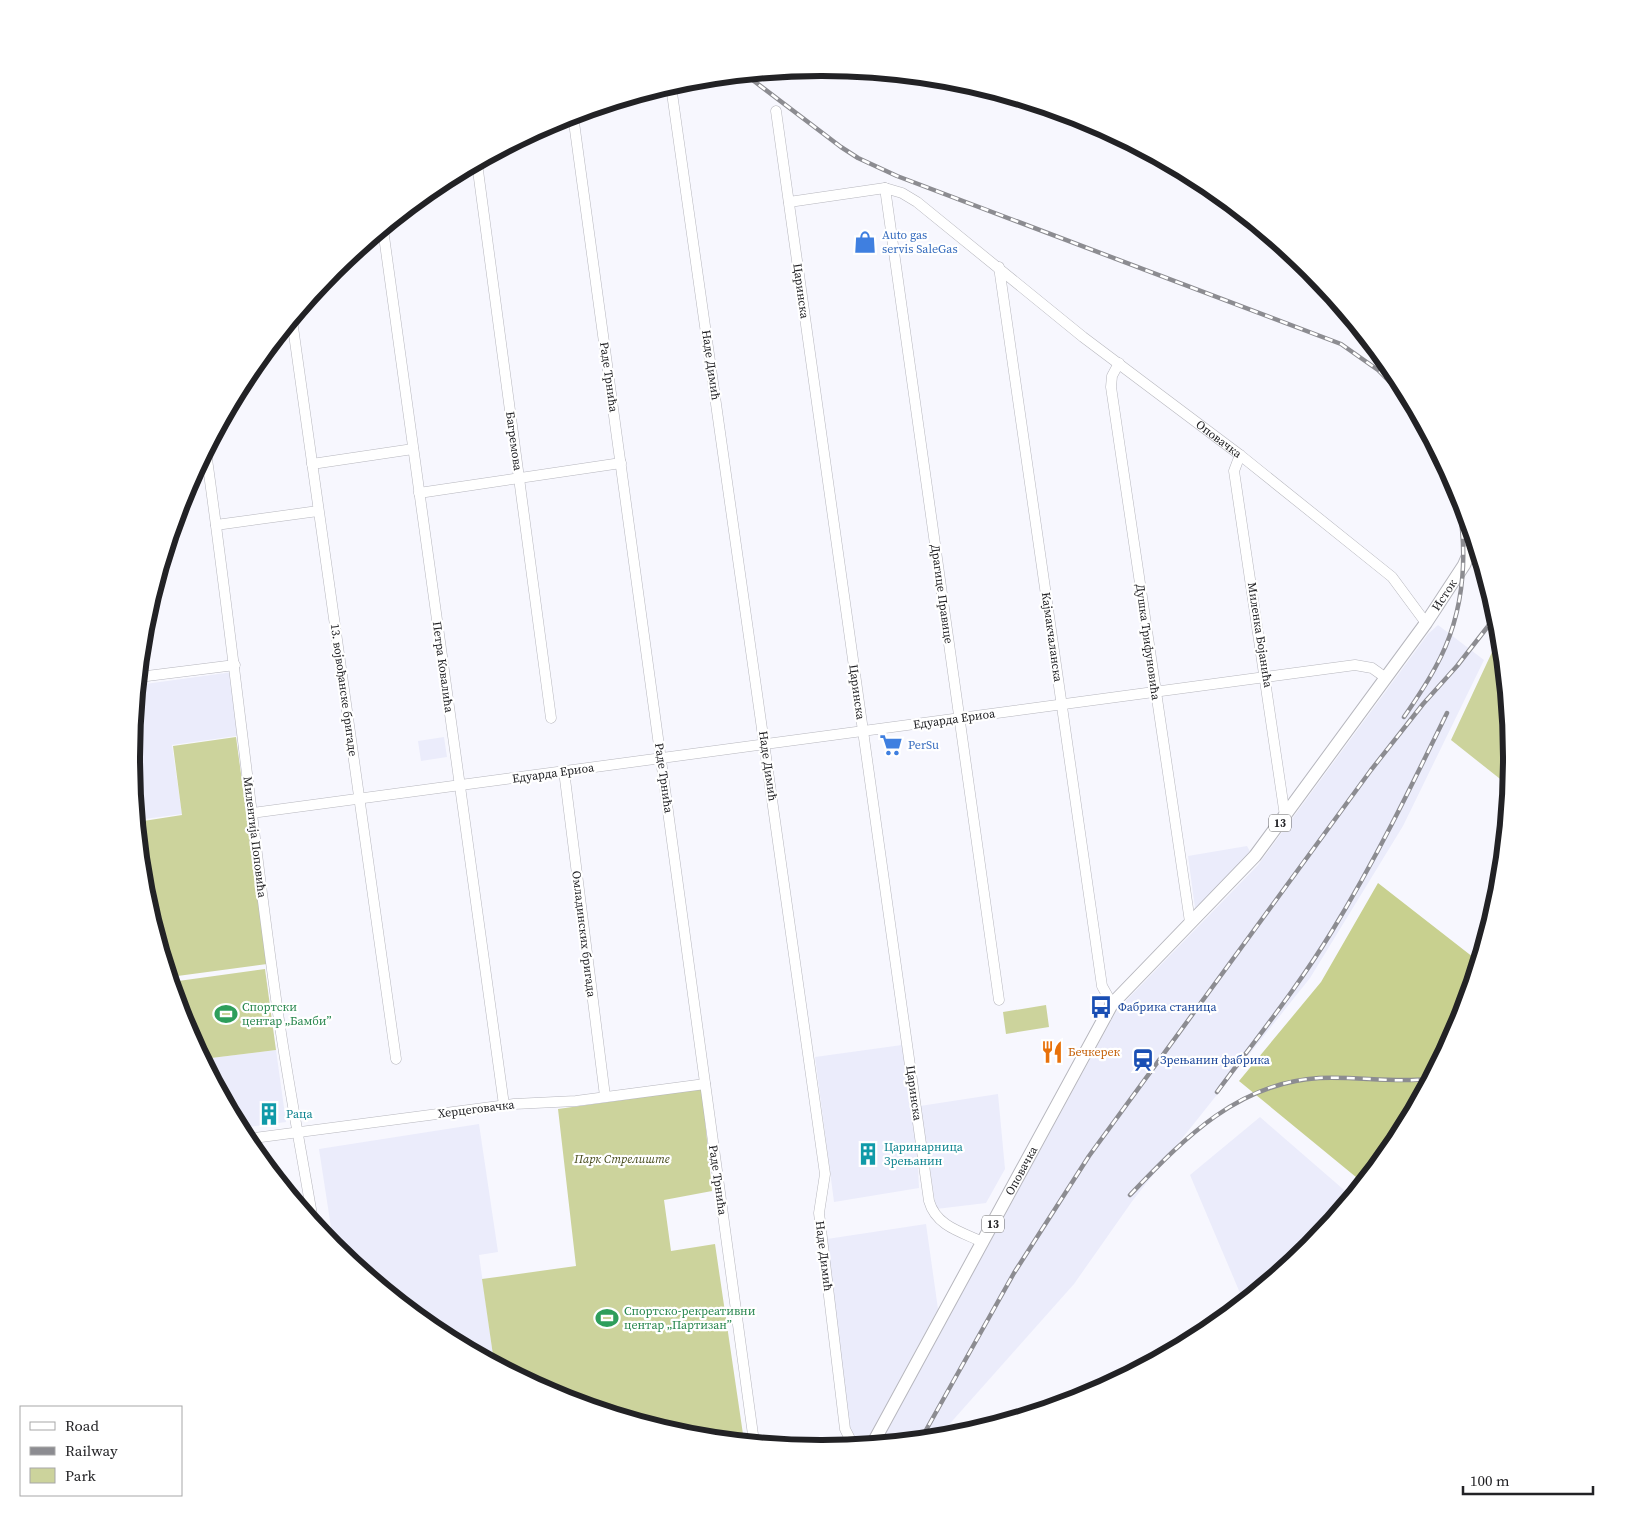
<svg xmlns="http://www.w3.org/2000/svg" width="1643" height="1516" font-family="'Source Serif 4',serif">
<rect width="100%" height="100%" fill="#f7f7fe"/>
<path fill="#ebecfb" d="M1438,625l46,35 -81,166 -93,152 -177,222 -59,84 -136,153 -58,6 237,-433 141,-145 170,-231z
M233,672l10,63 -71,10 10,69 -45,6 -6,-62 7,-73z
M444,737l3,20 -26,4 -3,-20z
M1247,846l5,9 -54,56 -3,-3 -7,-52z
M902,1045l15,101 2,42 -85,14 -19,-145z
M276,1050l10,72 -46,6 -37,-69z
M998,1094l7,75 -19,34 -50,6 -16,-103z
M1260,1117l91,79 -41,50 -43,36 -27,11 -50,-118z
M479,1124l19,128 -19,3 15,107 -56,-30 -104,-85 -15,-98z
M926,1224l12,85 -69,128 -9,7 -11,-17 -22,-188z"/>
<path fill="#ccd39c" d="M1500,635l12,123 -3,28 -58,-46z
M236,737l31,227 -97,13 -26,-85 -7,-70 45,-7 -9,-69z
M265,969l11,81 -73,9 -20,-37 -12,-40z
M1046,1005l3,22 -43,7 -3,-22z
M702,1089l10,102 -48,9 7,51 44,-7 29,197 -57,-6 -130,-39 -63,-34 -12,-83 94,-13 -18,-157z"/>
<path fill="#c8d08f" d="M1378,883l100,78 -19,62 -64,119 -33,40 -123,-101 82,-99z"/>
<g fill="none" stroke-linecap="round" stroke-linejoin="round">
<defs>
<g id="minor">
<path d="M671,86l154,1088 -6,39 26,216 8,16"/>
<path d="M776,111l153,1090c7,25 32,31 54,41"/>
<path d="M573,115l181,1327"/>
<path d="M477,163l74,555"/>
<path d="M885,188l114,812"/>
<path id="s1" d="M789,202l96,-14 17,5 15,9 166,135 157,118 152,122 34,46"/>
<path d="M383,229l121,876"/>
<path d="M999,267l103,719 10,18"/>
<path d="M292,320l104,739"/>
<path d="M1119,363l-7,13 -1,11 79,535"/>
<path d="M206,452c26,184 45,369 71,554 10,72 24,143 36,215"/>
<path d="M1240,455l-6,16 51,345"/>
<path d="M312,464l101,-15"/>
<path d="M419,493l202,-30"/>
<path d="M216,525l102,-14"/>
<path d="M139,677l96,-12"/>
<path d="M564,771l41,325"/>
<path d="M252,813l1103,-148 17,3 14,10"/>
<path d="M246,1139l268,-35 62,-3 129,-17"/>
</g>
<g id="major">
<path id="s2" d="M873,1443l239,-439 143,-148 171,-233 38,-58 10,-23"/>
</g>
</defs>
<use href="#minor" stroke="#b6b6bd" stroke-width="11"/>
<use href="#major" stroke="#b6b6bd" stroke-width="14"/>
<use href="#minor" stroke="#fff" stroke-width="10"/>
<use href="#major" stroke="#fff" stroke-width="12"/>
<defs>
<path id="rail" d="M746,75l95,72 17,11 39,18 444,168 37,26 34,34
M1404,717c11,-16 22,-32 31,-49 32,-57 35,-125 18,-187
M1217,1092c39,-53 81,-105 115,-161 43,-70 79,-144 115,-218
M1130,1195c53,-55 106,-112 189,-117 37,-2 73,5 110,1
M921,1439l93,-166 75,-117 282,-386 52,-66 34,-38 39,-50"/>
</defs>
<use href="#rail" stroke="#8c8c91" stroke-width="4.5"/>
<use href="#rail" stroke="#fff" stroke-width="2.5" stroke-dasharray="8" stroke-linecap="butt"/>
</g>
<defs>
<symbol id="shop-bare" viewBox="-9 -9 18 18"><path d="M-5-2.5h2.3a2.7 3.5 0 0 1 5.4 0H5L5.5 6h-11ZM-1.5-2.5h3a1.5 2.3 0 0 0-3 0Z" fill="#3f7fe0" stroke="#fff" stroke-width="2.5" paint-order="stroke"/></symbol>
<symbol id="supermarket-bare" viewBox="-9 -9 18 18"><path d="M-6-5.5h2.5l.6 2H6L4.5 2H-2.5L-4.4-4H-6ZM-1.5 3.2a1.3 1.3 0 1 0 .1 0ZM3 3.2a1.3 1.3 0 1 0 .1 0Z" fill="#3f7fe0" stroke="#fff" stroke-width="2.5" paint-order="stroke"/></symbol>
<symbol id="bus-bare" viewBox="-9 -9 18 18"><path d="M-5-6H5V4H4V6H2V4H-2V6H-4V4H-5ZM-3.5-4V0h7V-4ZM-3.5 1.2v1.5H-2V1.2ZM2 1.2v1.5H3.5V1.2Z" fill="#1a4fb4" stroke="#fff" stroke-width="2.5" paint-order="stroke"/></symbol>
<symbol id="stadium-bare" viewBox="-9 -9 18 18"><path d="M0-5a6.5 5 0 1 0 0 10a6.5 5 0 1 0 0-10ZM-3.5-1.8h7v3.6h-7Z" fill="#2e9e5b" stroke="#fff" stroke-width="2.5" paint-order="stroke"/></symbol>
<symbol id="restaurant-bare" viewBox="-9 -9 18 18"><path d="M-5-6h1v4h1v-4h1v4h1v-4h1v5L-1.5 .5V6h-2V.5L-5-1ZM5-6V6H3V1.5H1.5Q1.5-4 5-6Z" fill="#e8710a" stroke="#fff" stroke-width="2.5" paint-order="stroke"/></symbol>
<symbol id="station-bare" viewBox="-9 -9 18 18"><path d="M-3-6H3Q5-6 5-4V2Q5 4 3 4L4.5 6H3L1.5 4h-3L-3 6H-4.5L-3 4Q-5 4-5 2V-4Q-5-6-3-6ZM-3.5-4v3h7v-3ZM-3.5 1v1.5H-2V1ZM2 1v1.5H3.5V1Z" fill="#1a4fb4" stroke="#fff" stroke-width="2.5" paint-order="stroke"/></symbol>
<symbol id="building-bare" viewBox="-9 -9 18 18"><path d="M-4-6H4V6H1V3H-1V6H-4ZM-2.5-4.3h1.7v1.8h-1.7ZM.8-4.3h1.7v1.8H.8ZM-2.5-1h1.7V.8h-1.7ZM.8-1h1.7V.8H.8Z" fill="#0f9aa8" stroke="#fff" stroke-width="2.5" paint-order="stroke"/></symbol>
</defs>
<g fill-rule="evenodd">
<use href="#shop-bare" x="849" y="226" width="32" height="32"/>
<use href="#supermarket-bare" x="875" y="729" width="32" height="32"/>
<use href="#bus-bare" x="1085" y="991" width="32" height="32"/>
<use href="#stadium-bare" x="210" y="998" width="32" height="32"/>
<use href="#restaurant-bare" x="1036" y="1036" width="32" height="32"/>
<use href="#station-bare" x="1127" y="1044" width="32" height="32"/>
<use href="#building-bare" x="253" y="1098" width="32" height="32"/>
<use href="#building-bare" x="852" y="1138" width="32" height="32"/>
<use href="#stadium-bare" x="591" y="1302" width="32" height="32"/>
</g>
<g text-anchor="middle" stroke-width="4.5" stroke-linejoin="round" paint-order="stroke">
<g fill="#fff" stroke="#646466" stroke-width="1">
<rect x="1269" y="814.5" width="22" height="17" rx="4"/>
<rect x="982" y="1215.5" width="22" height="17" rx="4"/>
</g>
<g font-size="11" font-weight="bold" fill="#222225">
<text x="1280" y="827">13</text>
<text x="993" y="1228">13</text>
</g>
<g font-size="12" fill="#366cbe" stroke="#fff" text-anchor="start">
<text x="882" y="239">Auto gas<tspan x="882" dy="14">servis SaleGas</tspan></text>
<text x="908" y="749">PerSu</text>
</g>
<g font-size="12" fill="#222225" stroke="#fff">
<text transform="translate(801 291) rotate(82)" y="4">Царинска</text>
<text transform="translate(711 365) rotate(82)" y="4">Наде Димић</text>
<text transform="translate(609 377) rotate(82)" y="4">Раде Трнића</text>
<text dy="4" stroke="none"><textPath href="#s1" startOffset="516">Оповачка</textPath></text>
<text transform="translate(514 441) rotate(82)" y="4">Багремова</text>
<text transform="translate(942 594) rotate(82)" y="4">Драгице Правице</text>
<text dy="4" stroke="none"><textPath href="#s2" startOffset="1028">Исток</textPath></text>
<text transform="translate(1260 635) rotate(81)" y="4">Миленка Бојанића</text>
<text transform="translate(1052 637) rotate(82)" y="4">Кајмакчаланска</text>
<text transform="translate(1148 642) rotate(82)" y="4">Душка Трифуновића</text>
<text transform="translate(443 667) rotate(82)" y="4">Петра Ковалића</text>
<text transform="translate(344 690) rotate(82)" y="4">13. војвођанске бригаде</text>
<text transform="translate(857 692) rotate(82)" y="4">Царинска</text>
<text transform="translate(954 719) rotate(-8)" y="4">Едуарда Ериоа</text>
<text transform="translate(768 766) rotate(82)" y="4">Наде Димић</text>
<text transform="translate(553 773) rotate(-8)" y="4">Едуарда Ериоа</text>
<text transform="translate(664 778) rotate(82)" y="4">Раде Трнића</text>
<text transform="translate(255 837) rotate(83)" y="4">Милентија Поповића</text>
<text transform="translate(584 934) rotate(83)" y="4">Омладинских бригада</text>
<text transform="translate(914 1093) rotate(82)" y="4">Царинска</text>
<text transform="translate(476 1109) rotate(-7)" y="4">Херцеговачка</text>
<text dy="4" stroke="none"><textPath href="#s2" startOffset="310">Оповачка</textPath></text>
<text transform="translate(718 1180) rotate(82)" y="4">Раде Трнића</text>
<text transform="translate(824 1256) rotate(83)" y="4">Наде Димић</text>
</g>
<g font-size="12" fill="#27864d" stroke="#fff" text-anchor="start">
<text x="242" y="1011">Спортски<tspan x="242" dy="14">центар „Бамби”</tspan></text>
<text x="624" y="1315">Спортско-рекреативни<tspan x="624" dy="14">центар „Партизан”</tspan></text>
</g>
<g font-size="12" fill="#164399" stroke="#fff" text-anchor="start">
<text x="1118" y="1011">Фабрика станица</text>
<text x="1160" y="1064">Зрењанин фабрика</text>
</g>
<g font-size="12" fill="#c56008" stroke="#fff" text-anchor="start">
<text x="1068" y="1056">Бечкерек</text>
</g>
<g font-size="12" fill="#0d838f" stroke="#fff" text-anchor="start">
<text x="286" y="1118">Раца</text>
<text x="884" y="1151">Царинарница<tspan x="884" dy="14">Зрењанин</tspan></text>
</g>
<g font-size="12" font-style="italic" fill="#454919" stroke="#fff">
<text x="622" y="1163">Парк Стрелиште</text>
</g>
</g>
<path d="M0 0H1643V1516H0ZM821 76H822A681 681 0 0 1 1503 757V759A681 681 0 0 1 822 1440H821A681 681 0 0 1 140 759V757A681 681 0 0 1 821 76Z" fill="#fff" fill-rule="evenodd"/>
<path fill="none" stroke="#222225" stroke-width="6" d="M821 76H822A681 681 0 0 1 1503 757V759A681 681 0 0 1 822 1440H821A681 681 0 0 1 140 759V757A681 681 0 0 1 821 76Z"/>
<rect x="20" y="1406" width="162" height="90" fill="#ffffff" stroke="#a7a7a8"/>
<rect x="30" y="1422" width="25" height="8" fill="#ffffff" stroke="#a7a7a8"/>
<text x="65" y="1431" font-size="15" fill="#222225">Road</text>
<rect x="30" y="1447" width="25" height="8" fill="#8c8c91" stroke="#a7a7a8"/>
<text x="65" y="1456" font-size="15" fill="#222225">Railway</text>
<rect x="30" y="1468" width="25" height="15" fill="#ccd39c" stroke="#a7a7a8"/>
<text x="65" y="1481" font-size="15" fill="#222225">Park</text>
<path d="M1463 1486v8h130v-8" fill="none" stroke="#222225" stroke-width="2.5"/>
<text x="1470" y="1486" font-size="15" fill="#222225" stroke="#ffffff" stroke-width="4" paint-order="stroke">100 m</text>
</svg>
